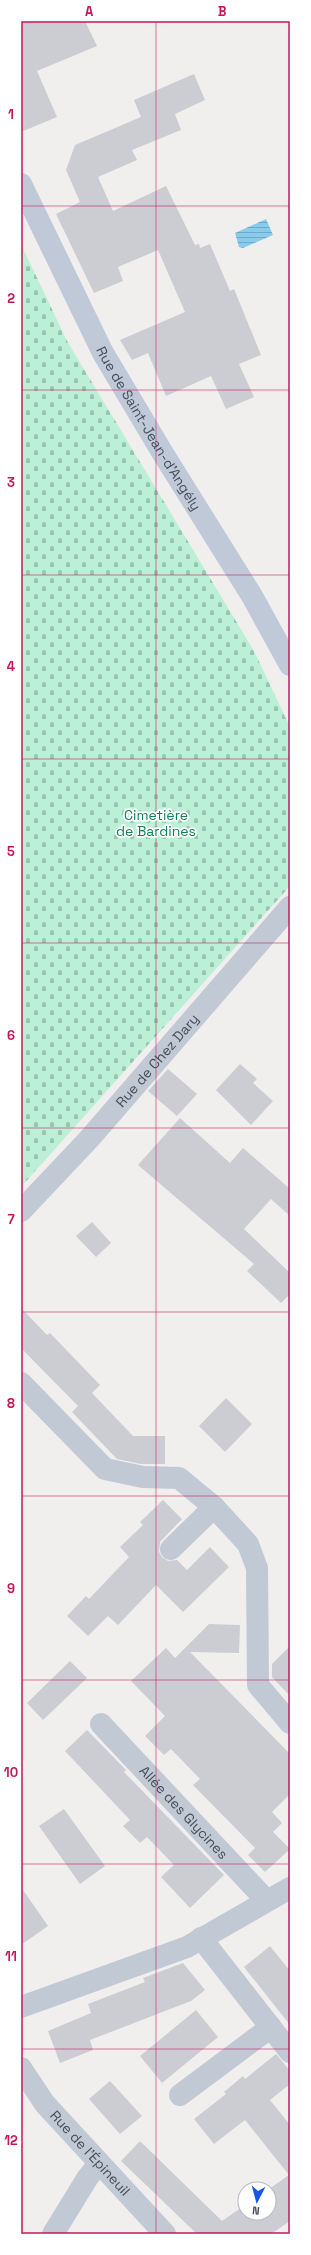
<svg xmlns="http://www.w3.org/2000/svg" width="311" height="2255" font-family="'Space Grotesk',sans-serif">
<defs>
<pattern id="cemetery-stones" width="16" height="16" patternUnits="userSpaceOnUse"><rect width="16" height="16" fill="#bbf0d6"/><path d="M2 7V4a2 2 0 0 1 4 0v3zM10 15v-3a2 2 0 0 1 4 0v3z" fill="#9ac5b1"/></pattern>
<pattern id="water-rules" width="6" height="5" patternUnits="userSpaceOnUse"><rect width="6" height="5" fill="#88cced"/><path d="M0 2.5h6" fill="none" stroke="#71a8c3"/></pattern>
</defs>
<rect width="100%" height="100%" fill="#f1eeee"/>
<path fill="url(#cemetery-stones)" d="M21,244l46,97 187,310 36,76v159l-269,301z"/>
<path fill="url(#water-rules)" d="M266,219l7,16 -30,13 -4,-1 -4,-14z"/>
<path fill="#cbcdd3" d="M21,21h64l12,25 -60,25 20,46 -36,15z
M194,74l11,26 -30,14 6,16 -49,20 5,10 -39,17 15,34 53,-25 29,59 4,-1 1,4 10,-4 20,47 4,-2 27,66 -22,9 15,33 -28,12 -15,-33 -45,20 -18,-43 -16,7 -12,-20 65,-28 -27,-62 -40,17 5,14 -29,12 -38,-79 24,-12 -14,-32 9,-25 66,-28 -7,-17z
M240,1064l17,15 -4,4 20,18 -22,24 -35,-35z
M168,1069l29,25 -20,22 -29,-25z
M180,1118l50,45 13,-15 47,41v27l-19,-17 -27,30 46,44v21l-9,9 -34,-32 7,-7 -116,-99z
M92,1222l19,21 -15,14 -20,-21z
M21,1308l26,27 3,-2 50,52 -8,8 41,43h32v28h-24l-24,-5 -45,-47 6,-6 -57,-58z
M226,1398l26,26 -27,28 -26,-26z
M163,1500l19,19 -22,23 -1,10 3,5 6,4 9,-1 10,10 23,-23 19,20 -46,45 -27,-27 -38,40 -10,-9 -20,20 -21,-20 19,-20 3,3 40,-42 -9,-10 23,-22 -3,-3z
M209,1624l31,1 -1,28 -49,-1 100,102v40l-18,18 10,11 -9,9 17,17 -25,23 -17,-17 7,-7 -62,-63 7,-6 -29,-30 -7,6 -19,-19 20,-20 -34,-35 35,-33 9,10z
M290,1646v50l-18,-19v-13z
M70,1661l17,17 -44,42 -16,-17z
M87,1730l39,40 -2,2 100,103 -34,33 -29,-31 13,-12 -27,-28 -7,6 -17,-17 7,-6 -65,-69z
M64,1809l41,57 -25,18 -41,-58z
M21,1887l27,39 -27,19z
M270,1946l20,25v54l-46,-58z
M183,1963l22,27 -14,11 -101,39 3,10 -33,13 -12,-32 43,-18 -3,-9 57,-22 -2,-4z
M196,2010l22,27 -56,46 -22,-27z
M276,2054l14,17v13l-20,16 20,25v96l-19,13h-74l-76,-73 19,-20 82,80 23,-16v8h24v-24l20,-14 -44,-55 -31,24 -20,-25 32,-25 -2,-2 19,-16 2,3z
M110,2081l32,35 -22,18 -31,-35z"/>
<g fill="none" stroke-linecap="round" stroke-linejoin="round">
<g stroke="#c1c9d4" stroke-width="22">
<path id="s1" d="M21,1211l68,-72 201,-232"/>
<path d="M21,1383l84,86 38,8 36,1 35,29 34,37 9,24 1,117 32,38"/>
<path d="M171,1549l43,-42"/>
<path id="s2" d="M101,1724l165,176"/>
<path d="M201,1938l89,114"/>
<path d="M21,2007l166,-60 103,-59"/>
<path id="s3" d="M21,2068l24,36 120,130"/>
<path d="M180,2095l91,-68"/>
<path d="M53,2234l35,-57 11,-13"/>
</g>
<path stroke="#c0c9d8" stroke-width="22" id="s4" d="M21,184l82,169 59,99 90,144 38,69"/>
</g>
<path fill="none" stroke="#c2185b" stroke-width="1" stroke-opacity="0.55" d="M156,21v2213M21,206h269M21,390h269M21,575h269M21,759h269M21,943h269M21,1128h269M21,1312h269M21,1496h269M21,1680h269M21,1864h269M21,2049h269"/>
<g text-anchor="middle" stroke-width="3.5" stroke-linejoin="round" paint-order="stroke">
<g font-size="14" fill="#464f5c" stroke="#fff">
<text dy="5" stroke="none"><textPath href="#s4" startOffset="276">Rue de Saint-Jean-d'Angély</textPath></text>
<text dy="5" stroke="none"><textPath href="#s1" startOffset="203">Rue de Chez Dary</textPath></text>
<text dy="5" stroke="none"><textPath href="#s2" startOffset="121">Allée des Glycines</textPath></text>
<text dy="5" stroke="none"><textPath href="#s3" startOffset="110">Rue de l'Épineuil</textPath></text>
</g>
<g font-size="14" fill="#157f56" stroke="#fff">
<text x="156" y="820">Cimetière<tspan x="156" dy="16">de Bardines</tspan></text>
</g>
</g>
<rect width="311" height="2255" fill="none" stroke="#ffffff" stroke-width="44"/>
<g transform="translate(257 2201) rotate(186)"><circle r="19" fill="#ffffff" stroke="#b5b9be"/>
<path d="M0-3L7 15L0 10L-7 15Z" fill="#1557e4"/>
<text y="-6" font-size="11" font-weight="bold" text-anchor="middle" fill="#464f5c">N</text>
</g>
<rect x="22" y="22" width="267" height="2211" fill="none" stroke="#c2185b" stroke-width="1.5"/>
<g font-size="13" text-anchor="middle" font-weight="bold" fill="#c2185b">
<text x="89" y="16">A</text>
<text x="222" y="16">B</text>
<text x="11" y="119">1</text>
<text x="11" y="303">2</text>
<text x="11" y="487">3</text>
<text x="11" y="671">4</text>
<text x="11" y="856">5</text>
<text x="11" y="1040">6</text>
<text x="11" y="1224">7</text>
<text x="11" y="1408">8</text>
<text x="11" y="1593">9</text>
<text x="11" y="1777">10</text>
<text x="11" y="1961">11</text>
<text x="11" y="2145">12</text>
</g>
</svg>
